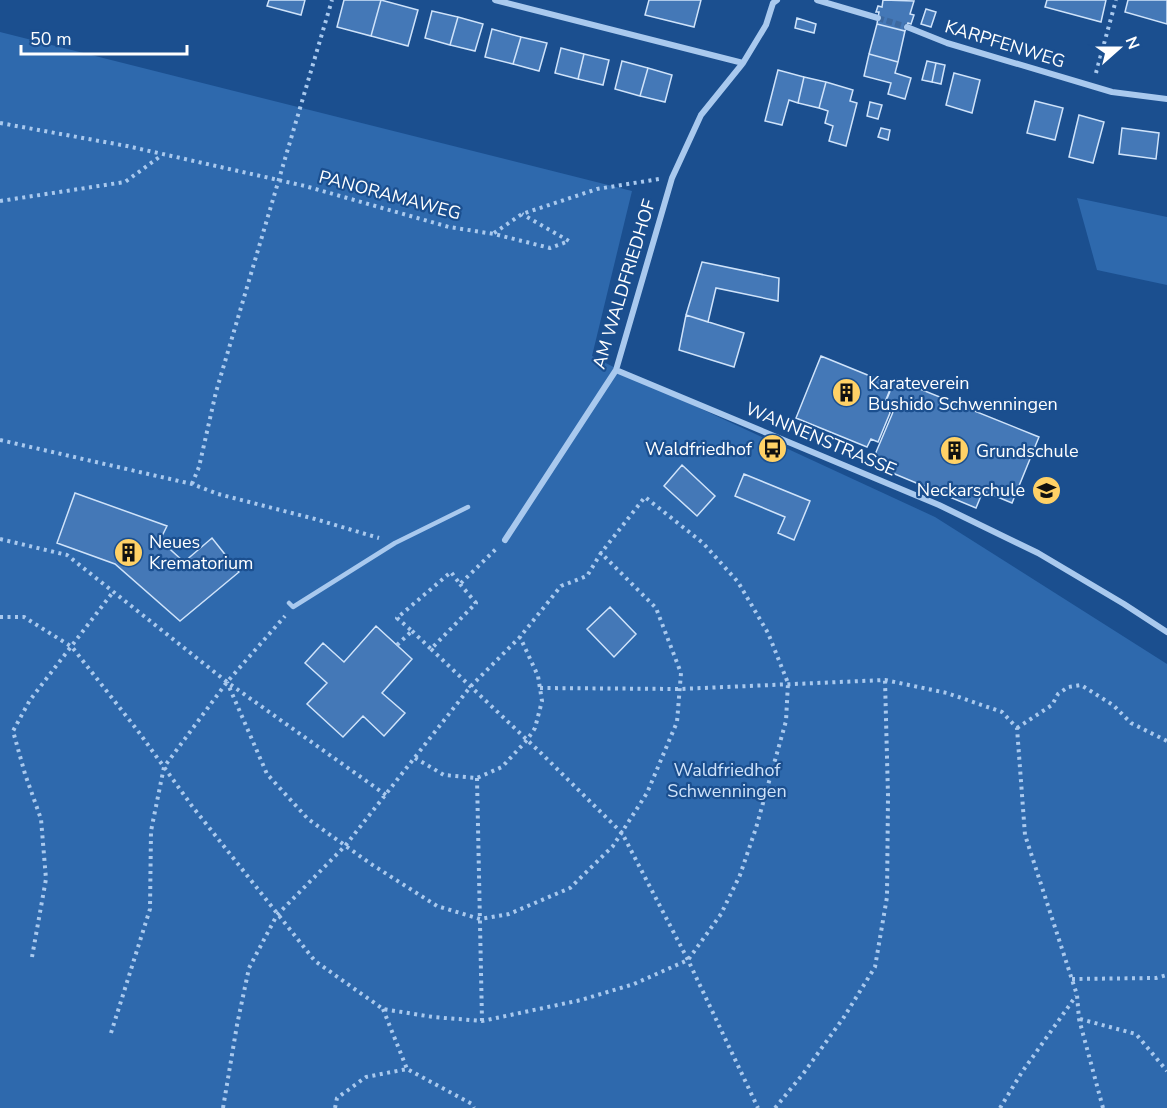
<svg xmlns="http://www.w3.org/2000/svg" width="1167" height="1108" font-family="'Nunito Sans',sans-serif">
<rect width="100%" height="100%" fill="#1b4f8f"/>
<path fill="#2e69ad" d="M0,32l632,159 -40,165 49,25 294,136 232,147v444h-1167z
M1077,198l90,19v68l-70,-15z"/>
<path fill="#4478b7" stroke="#cfe3fa" stroke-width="1.5" d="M269,0h36l-4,15 -34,-9z
M344,0h37l-10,36 -34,-9z
M381,0l37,10 -10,36 -37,-10z
M649,0h52l-7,27 -49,-12z
M883,0l31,1 -4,13 4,1 -3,9 -3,-1 -3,8 -28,-7 2,-12h-3l2,-6 4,1z
M1047,0h59l-5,22 -56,-15z
M1128,0h39v24l-42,-12z
M926,9l10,3 -5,15 -10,-3z
M432,11l26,6 -8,28 -25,-7z
M458,17l25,7 -8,27 -25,-6z
M797,18l19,6 -2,9 -19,-5z
M877,24l28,7 -7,31 -29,-8z
M492,29l29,8 -8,27 -28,-7z
M521,37l26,6 -8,28 -26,-7z
M561,48l23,6 -6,25 -23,-6z
M584,54l25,6 -6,25 -25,-6z
M869,54l29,8 -3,11 16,5 -6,21 -17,-5 3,-11 -27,-7z
M622,61l26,7 -8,28 -25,-7z
M927,61l9,2 -4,19 -10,-2z
M936,63l9,2 -4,19 -9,-2z
M648,68l24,7 -7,27 -25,-6z
M778,70l26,7 -6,26 -9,-3 -7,25 -17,-4z
M954,73l26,7 -8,33 -26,-8z
M804,77l22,5 -7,26 -21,-5z
M826,82l27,8 -3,11 7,2 -11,43 -17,-5 4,-15 -8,-3 3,-12 -9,-3z
M1035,101l28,7 -8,32 -28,-7z
M870,102l12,3 -4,14 -11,-3z
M1079,115l25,7 -11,41 -24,-6z
M881,128l9,2 -2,10 -10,-3z
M1122,128l37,5 -3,26 -37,-5z
M702,262l77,16 -1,23 -62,-13 -8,34 -22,-7z
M686,315l58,18 -10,34 -55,-17z
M821,356l71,29 -7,17 5,11 -12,29 -7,-3 -4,8 -71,-29z
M895,379l144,58 -27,66 -29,-12 -7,17 -105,-44 25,-59 -10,-4z
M682,465l33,31 -18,20 -33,-30z
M744,474l66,27 -16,39 -16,-7 7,-16 -50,-21z
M75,493l92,33 -7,14 24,22 28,-24 27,34 -59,49 -65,-57 -58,-21z
M610,607l26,27 -22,23 -27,-28z
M376,626l36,33 -30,34 23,20 -21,23 -21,-20 -20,21 -36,-33 20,-21 -22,-20 18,-20 21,19z"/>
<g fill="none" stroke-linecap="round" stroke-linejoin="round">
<path stroke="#3d69a0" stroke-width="6" stroke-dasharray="6 3" stroke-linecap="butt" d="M878,18l29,9"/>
<path stroke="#a9c9ee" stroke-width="4" stroke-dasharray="3 4.5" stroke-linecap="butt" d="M1096,73l20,-73
M0,123l127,23 178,40 144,41 45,7 56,14 19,-7 -47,-27
M0,201l125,-19 37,-27
M494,233l28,-19 75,-25 62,-10
M0,440l192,44 26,10 97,25 64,19
M192,484l7,-17 17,-75 116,-392
M0,539l67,16 160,127 159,113
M0,617h24l48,30 66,84 54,75 123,155 68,48 50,8 49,4 99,-21 53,-16 54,-24 33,-46 19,-39 16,-47 30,-107 2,-38 -20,-50 -30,-51 -35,-39 -58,-46 -44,56
M412,631l19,18 45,-46 -16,-19
M397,645l15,-14 -15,-13 54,-46 9,12 36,-35
M431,649l111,105 80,79 66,127 70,148
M540,688l140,1 205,-9 62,13 55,19 15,16 8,107 52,160 2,24 24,89
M1017,728l35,-23 6,-11 10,-7 13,-2 32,20 18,18 36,18
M415,758l29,17 33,3 25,-11 25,-27 8,-12 7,-27 -4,-25 -18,-39
M477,778l5,243
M32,957l14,-78 -5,-60 -16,-45 -12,-43 17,-31 83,-108
M1072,979l84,-1 11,-3
M383,1009l24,60
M1080,1019l56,15 31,37
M111,1033l39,-124 1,-78 13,-64 63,-85 58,-66
M223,1108l14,-83 12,-57 28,-53 68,-69 126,-160 49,-49 41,-51 26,-10 14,-23 55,55 25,65 -4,49 -30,71 -34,53 -43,42 -61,26 -29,5 -43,-13 -66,-42 -63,-45 -41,-45 -40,-92
M335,1108l2,-10 29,-21 41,-8 65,35 2,4
M775,1108l28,-34 41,-57 31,-50 12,-70 1,-101 -3,-116
M1000,1108l22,-36 54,-76"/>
<path stroke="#a9c9ee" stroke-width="4.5" d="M289,603l4,4 102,-64 73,-36"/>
<path stroke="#a9c9ee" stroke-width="6" d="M495,0l248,63
M817,0l61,18
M907,27l40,16 165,49 55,7
M616,370l323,135 99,48 86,51 43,28
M505,540l111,-170 56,-192 29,-63 42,-52 23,-38 7,-22 4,-3"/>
</g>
<defs>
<symbol id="building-disc" viewBox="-11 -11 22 22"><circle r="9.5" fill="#ffd166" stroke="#1b4f8f"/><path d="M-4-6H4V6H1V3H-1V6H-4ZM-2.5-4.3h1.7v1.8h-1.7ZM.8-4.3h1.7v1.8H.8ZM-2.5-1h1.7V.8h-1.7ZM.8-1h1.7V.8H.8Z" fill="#111"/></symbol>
<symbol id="bus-disc" viewBox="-11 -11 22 22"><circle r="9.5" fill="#ffd166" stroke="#1b4f8f"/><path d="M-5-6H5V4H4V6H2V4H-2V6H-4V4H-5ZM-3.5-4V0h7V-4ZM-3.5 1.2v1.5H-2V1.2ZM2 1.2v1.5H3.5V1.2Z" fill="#111"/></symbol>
<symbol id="school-disc" viewBox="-11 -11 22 22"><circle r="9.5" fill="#ffd166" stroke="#1b4f8f"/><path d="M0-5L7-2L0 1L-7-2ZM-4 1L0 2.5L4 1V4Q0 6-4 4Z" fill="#111"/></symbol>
</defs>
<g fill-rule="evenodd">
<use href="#building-disc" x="830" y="376" width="33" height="33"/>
<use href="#bus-disc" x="756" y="432" width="33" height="33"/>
<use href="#building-disc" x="938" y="434" width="33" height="33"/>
<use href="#school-disc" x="1030" y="474" width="33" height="33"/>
<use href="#building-disc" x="112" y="536" width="33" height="33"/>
</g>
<g text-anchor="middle" stroke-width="4.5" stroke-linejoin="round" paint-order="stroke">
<g font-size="18" fill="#fff" stroke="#1b4f8f">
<text transform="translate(1005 44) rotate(17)" y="6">KARPFENWEG</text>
<text transform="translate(390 195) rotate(15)" y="6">PANORAMAWEG</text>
<text transform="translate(624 284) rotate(-73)" y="6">AM WALDFRIEDHOF</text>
<text transform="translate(821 439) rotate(23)" y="6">WANNENSTRASSE</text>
</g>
<g font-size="18" fill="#fff" stroke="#1b4f8f" text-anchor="start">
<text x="868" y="389">Karateverein<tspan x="868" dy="21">Bushido Schwenningen</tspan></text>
<text x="752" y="455" text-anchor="end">Waldfriedhof</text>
<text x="976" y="457">Grundschule</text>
<text x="1025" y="496" text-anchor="end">Neckarschule</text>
<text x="149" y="548">Neues<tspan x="149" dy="21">Krematorium</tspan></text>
</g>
<g font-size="18" fill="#cfe3fa" stroke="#1b4f8f">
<text x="727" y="776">Waldfriedhof<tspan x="727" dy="21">Schwenningen</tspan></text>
</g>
</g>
<g transform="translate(1119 48) rotate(69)" stroke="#1b4f8f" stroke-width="4.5" paint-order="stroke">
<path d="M0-4.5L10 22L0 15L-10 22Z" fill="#ffffff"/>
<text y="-9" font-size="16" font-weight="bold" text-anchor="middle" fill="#ffffff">N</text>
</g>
<path d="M21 45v9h166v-9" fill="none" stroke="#ffffff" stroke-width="3"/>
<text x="30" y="45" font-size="18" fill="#ffffff" stroke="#1b4f8f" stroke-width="4.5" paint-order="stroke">50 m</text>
</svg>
